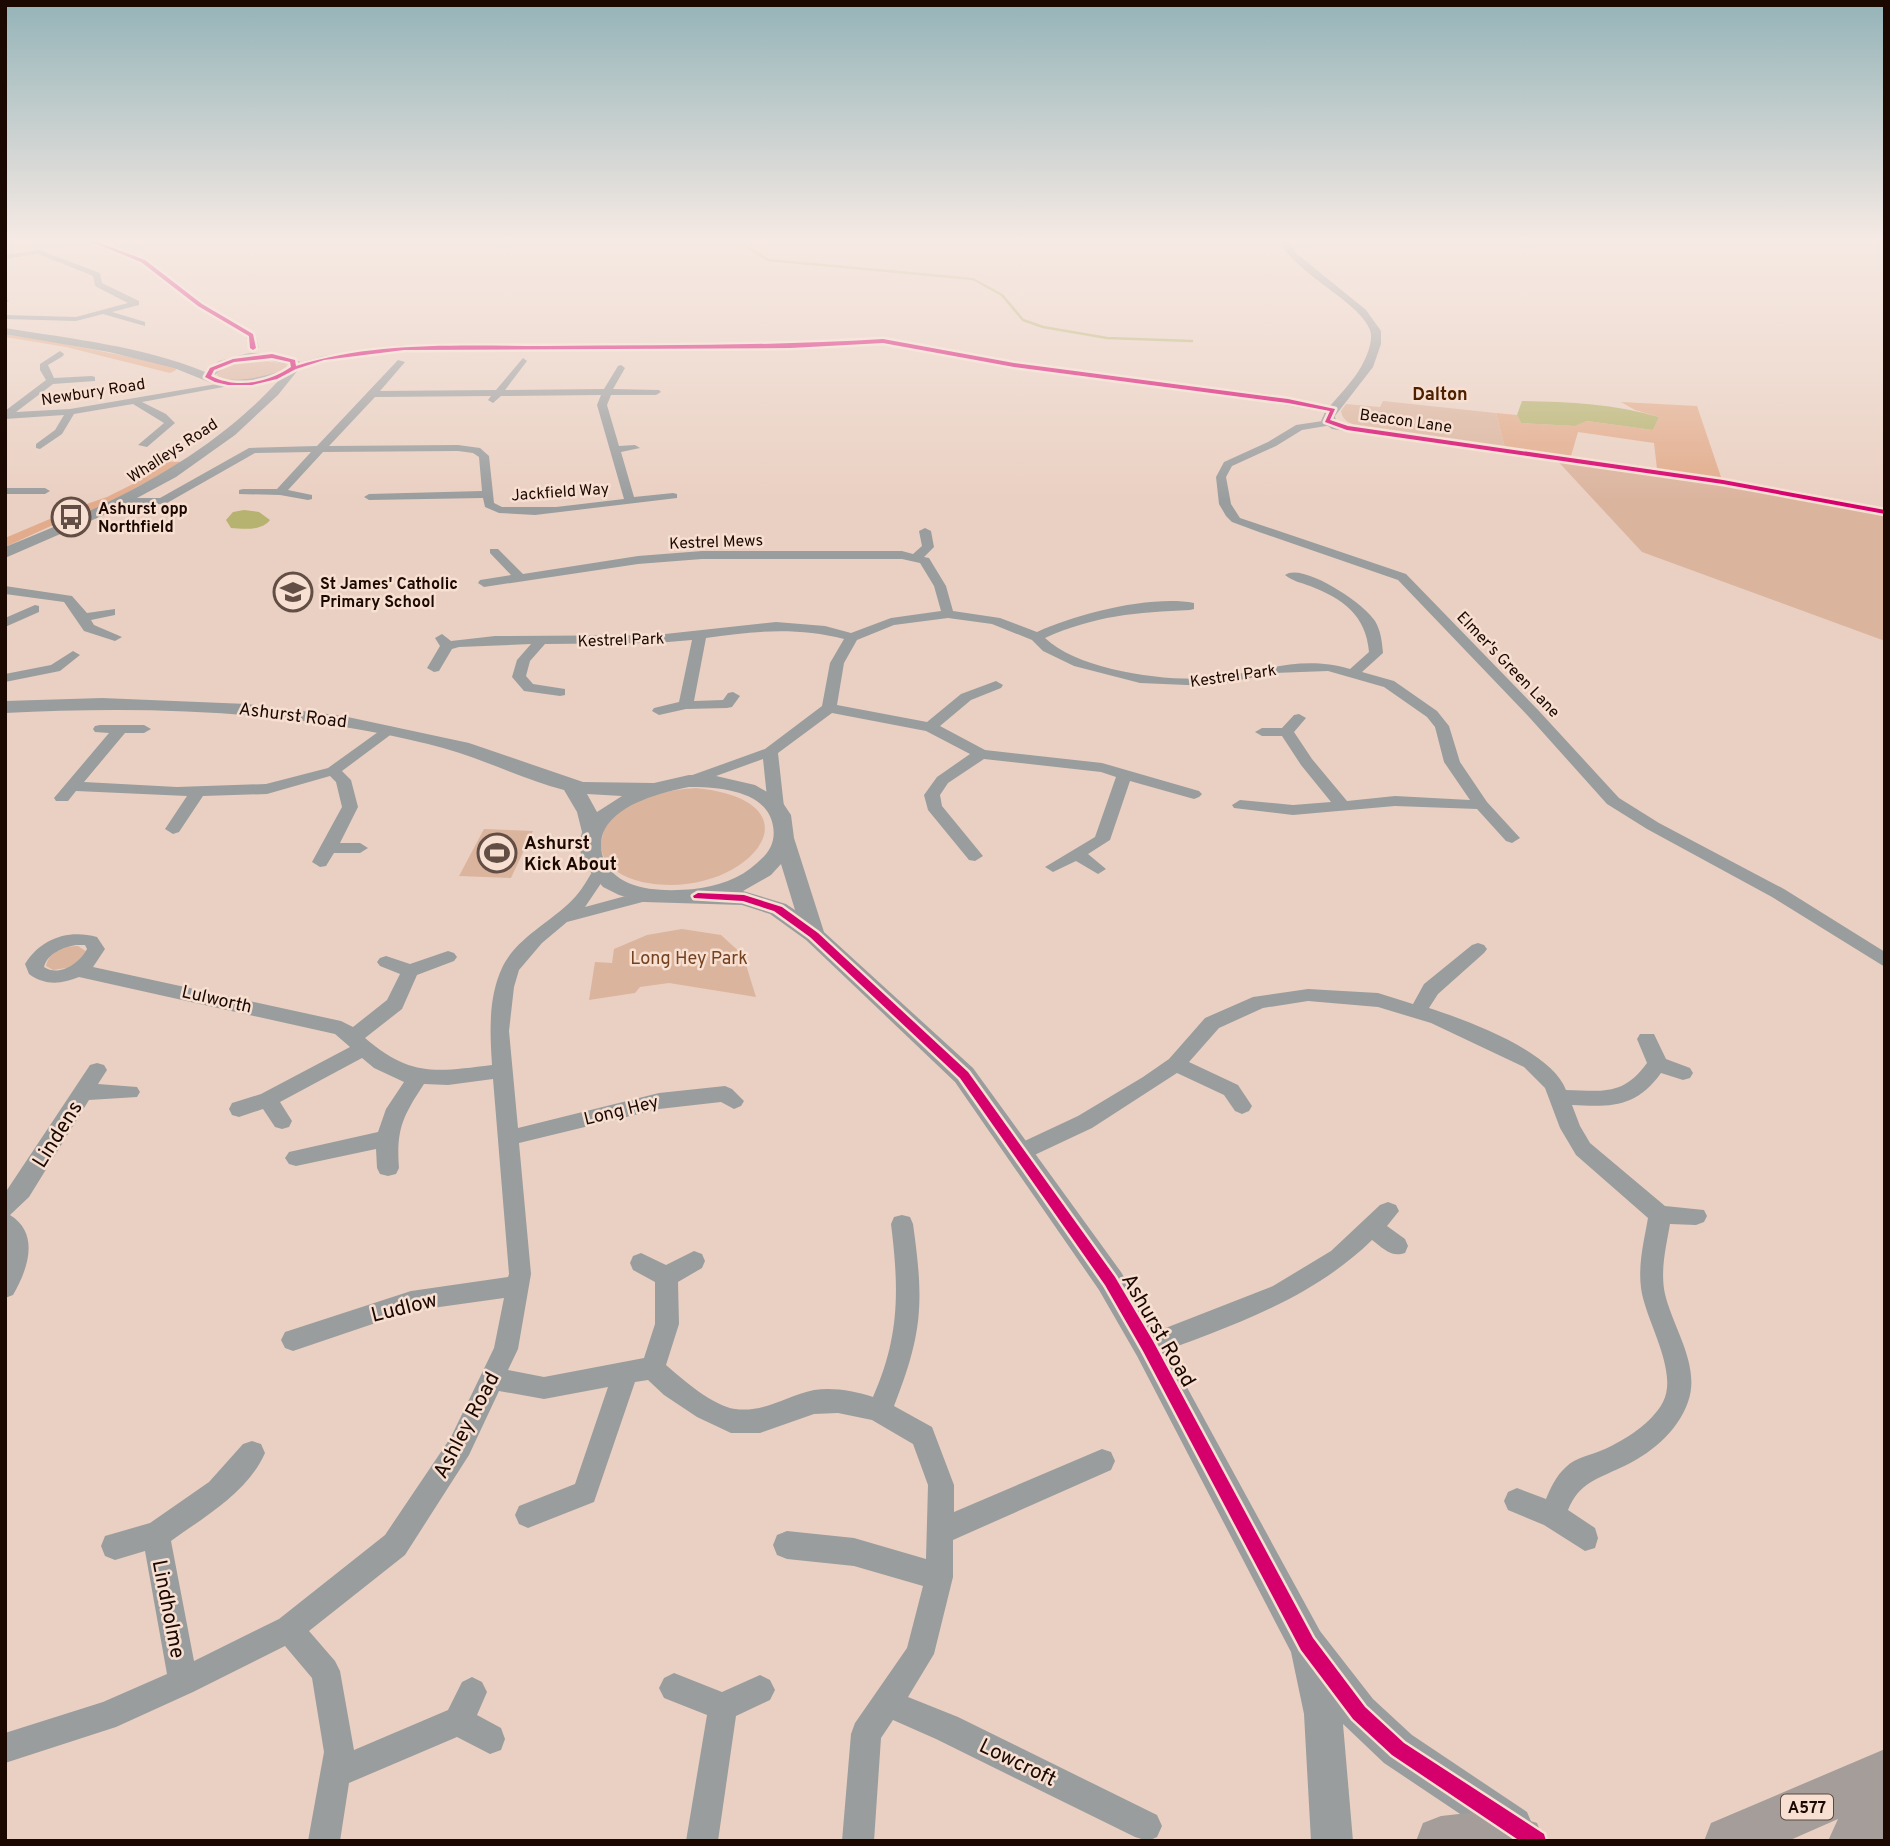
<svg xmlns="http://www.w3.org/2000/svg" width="1890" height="1846" font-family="Overpass,sans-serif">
<rect width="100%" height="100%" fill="#ead0c2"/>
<path fill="#dbb49e" d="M253,359l33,5 1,3c-15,14 -53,18 -70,9v-3l7,-7z
M1383,401l113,12 9,35 -147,-22c-9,-3 -15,-5 -17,-15l5,-7 34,3z
M1553,456l332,56v129l-243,-89z
M696,788c133,14 49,112 -48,95 -18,-3 -35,-10 -44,-26 -5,-9 -3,-17 0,-26 13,-33 62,-41 92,-43z
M484,829l49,2 -22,47 -52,-2z
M682,929l39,6 22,20 13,42 -87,-14 -29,4 -5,6 -46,7 6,-38 17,1 2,-14 33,-14z
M78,946l9,6 -14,15 -20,3 -7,-4c3,-15 19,-20 32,-20z"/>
<path fill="#e2ac8c" d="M5,332l170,34 1,4 -6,3 -104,-26 -61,-10z
M1621,402l76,4 25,74 -65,-11 -3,-26 -76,-11 -7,24 -66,-8 -9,-35 21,2 4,8 54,3 12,-5 66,9 6,-13 -24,-7z
M153,461l30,1 -86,47 -22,6 -70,32v-9l59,-25 -8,-5 16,-4 9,2 26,-9 36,-18 -12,-1 19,-5 1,-2 -8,-1z"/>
<path fill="#b6b26f" d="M1522,401c46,1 93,3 137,16l-6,13 -66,-9 -12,5 -54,-3 -4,-8z
M244,510l15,2 11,8c-8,11 -26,9 -39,8l-5,-8 7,-8z"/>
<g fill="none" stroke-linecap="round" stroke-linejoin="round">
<path stroke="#b6b26f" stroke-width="2.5" d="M740,242l28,18 205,19 29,16 21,25 20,7 64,11 85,3"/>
<path fill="#9a9d9e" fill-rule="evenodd" d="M39,250l61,23 2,10 37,18v4l-27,7 33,10v4l-42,-12 -27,7 -71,-2v-4l71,2 52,-14 -33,-17 -2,-10 -55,-22 -33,5v-4z
M5,298l4,3 -4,2z
M60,351l4,3 -1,2 -15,9 6,13 38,-2 3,1v4l-42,3 -37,28 54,-3 170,-29 5,3 -103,19 24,12 9,9 -28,24 -9,-2 26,-22 -31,-19 -59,10 -12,20 -22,15 -4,-1v-4l19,-14 9,-15 -59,4v-8l41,-31 -6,-10v-6z
M523,358l4,3 -22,29 99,-1 14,-23 3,-1 4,3 -12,21 46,1 2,2 -5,3h-45l-4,10 12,41 16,-1 5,3 -19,4 13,45 39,-4 4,1v4l-142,17 -36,-2 -14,-6 -2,-9 -114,2 -5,-3 5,-3 113,-3 -3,-34 -6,-4 -15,-2 -135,1 -35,38 24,5v4l-4,1 -28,-5 -41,-1v-4l4,-1h34l34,-37 -56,1 -88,50 -21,3 -22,-2 -5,-3 5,-3h36l89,-50 68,-2 81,-86 7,2 -25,29 116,-1zM601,395l-4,10 27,94 -68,8h-54l-8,-4 -5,-47 -9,-8 -22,-3 -129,1 46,-49 116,-1 -3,4 5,3 8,-7z
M1329,420l3,1v4l-30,5 -26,16 -44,20 -6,11 5,27 9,14 166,56 133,137 80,87 40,25 125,66 101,63v15l-113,-70 -125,-68 -40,-25 -78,-87 -131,-137 -139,-48 -27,-10 -6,-6 -7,-12 -3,-27 8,-15 44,-20 28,-17z
M5,488h40l5,3 -5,3h-40z
M925,528l6,3 3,16 -10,10 5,1 17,28 7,25 47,7 37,14c40,-18 113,-37 157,-29v6l-4,1c-52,2 -97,6 -145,28 33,32 121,44 166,40 50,-5 87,-24 139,-9l19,-17c-3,-37 -26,-53 -59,-66 -8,-3 -18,-5 -25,-11 17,-13 79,28 90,46 6,10 7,21 8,32l-21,19 32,9 43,30 12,15 11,36 27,40 33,36 -8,5 -6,-2 -29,-32 -82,-3 -102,9 -59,-7 -2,-3 8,-5 53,5 38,-3 -30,-37 -19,-29h-20l-7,-4 7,-4h20l12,-13 5,-1 7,4 -12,14 18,27 35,42 48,-5 75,4 -26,-38 -9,-35 -8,-10 -43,-30 -56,-16 -54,2 -64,13 -70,-3 -66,-17 -31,-15 -11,-11 -40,-16 -44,-6 -54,7 -37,15 -13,23 -7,42 90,17 34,-28 35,-13 7,4 -2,3 -30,12 -31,26 45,24 117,13 97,28 3,3 -3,3 -5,2 -64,-18 -20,59 -22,14 18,15 -8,5 -22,-13 -23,11 -8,-5 50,-30 21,-60 -15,-5 -117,-13 -36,24 -8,12 2,11 41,50 -8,5 -6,-1 -41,-50 -4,-15 13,-18 33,-23 -44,-23 -94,-18 -54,40 6,54 -8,5 -8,-5 -5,-48 -69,25h-10l-3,-3 3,-3 81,-29 57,-43 8,-43 14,-24c-47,-12 -91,-8 -138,-1l-12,63 29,-1 5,-7 5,-1 7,4 -8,11 -5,1 -41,1 -27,6 -7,-4 2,-3 25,-6 13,-62 -36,3 -111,1 -15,17 -4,15 7,8 32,5v6l-5,1 -36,-5 -12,-14 5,-17 14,-16 -72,3 -7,2 -13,22 -5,1 -7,-4 13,-22 -5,-8 7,-4 9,7 44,-5 161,-1 120,-13 49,4 26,7 40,-15 50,-7 -7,-25 -14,-23 -18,-4h-200l-64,5 -154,23 -6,-4 2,-3 31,-5 -21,-22v-4h8l25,25 115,-18 64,-5h200l11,3 9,-8 -3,-15z
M5,586l67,10 15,17 28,-4v6l-24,5 3,5 28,12 -7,4 -31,-10 -20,-29 -59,-8z
M35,605l4,1v6l-34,15v-9z
M73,651l7,4 -20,16 -55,11v-8l46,-9z
M100,725h44l7,4 -7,4h-19l-41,49 93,5 89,-3 62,-16 57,-41 5,-1 7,4 -55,41 9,9 7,27 -18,36h20l8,5 -8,5h-26l-8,13 -6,1 -8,-5 30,-55 -6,-25 -6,-6 -63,18 -64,2 -24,36 -6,2 -8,-5 22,-33 -111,-5 -8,10h-12l-2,-3 55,-65 -14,-1 -2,-3 2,-3z
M600,868l8,5 -23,34 59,-16 9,5 -3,4 -83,22 -25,21 -23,27 -5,17 -5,44 9,97 141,-35 66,-7 7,3 12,12 -3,5 -7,3 -13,-7 -62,7 -140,34 12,131 -13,75 -10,21 36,7 100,-19 11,-34v-42l-22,-12 -3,-7 3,-7 8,-3 25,12 28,-14 8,3 3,7 -3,7 -24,14 1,42 -13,41c16,14 47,41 69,44 29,4 51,-13 79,-19 19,-3 41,1 59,7 27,-61 26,-108 18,-173l3,-7 8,-2 8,2 3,7c11,78 10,108 -19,182l38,21 22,58v27l148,-63 9,3 4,9 -4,9 -158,70v37l-19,77 -26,43 50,20 199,98 5,11 -5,11 -9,4 -13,-4 -199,-98 -43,-19 -12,18 -7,103h-32l9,-107 4,-11 52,-75 16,-62 -69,-20 -67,-7 -10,-4 -4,-10 4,-10 10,-4 67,7 72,21 2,-74 -15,-41 -41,-24 -34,-7 -24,1 -54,19h-29l-34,-16 -33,-22 -16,-15 -13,2 -41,120 -66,26 -9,-4 -4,-9 4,-9 56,-22 33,-97 -64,12 -45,-8 -30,64 -64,100 -96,76 26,30 5,10 14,79 94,-40 14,-28 10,-5 10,5 5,10 -10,23 24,13 4,11 -4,11 -11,4 -33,-17 -108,46 -9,58h-32l16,-89 -12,-74 -27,-32 -92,46 -77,35 -111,36v-30l98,-31 64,-28 -22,-123 -30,9 -10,-4 -4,-10 4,-10 45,-13 59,-41 34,-38 9,-3 9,3 4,9c-17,39 -61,64 -94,88l23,120 85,-42 106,-84 66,-98 43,-89 10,-50 -93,13 -118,40 -8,-3 -4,-8 4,-8 126,-41 97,-14 1,-3 -16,-195 -45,6 -24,-1c-21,32 -28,45 -25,84l-3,6 -8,2 -8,-2 -3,-6 -1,-19 -80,17 -7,-2 -4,-6 4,-6 89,-20 8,-23 18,-27 -30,-14 -12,-10 -82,44 12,19 -3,6 -7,2 -7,-2 -12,-18 -24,8 -7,-2 -3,-6 3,-6 29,-9 89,-47 -15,-13 -256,-57c-17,7 -34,9 -50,-3l-4,-10c16,-26 44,-35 72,-27l8,12 -12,18 248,54 12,6 34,-27 13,-26 -20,-8 -3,-4 3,-4 6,-2 24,8 38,-13 6,2 3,4 -3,4 -37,14 -15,34 -37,29c46,39 70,34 127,27 -2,-32 -4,-67 10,-97 14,-31 52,-47 74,-72 7,-8 12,-18 18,-27zM76,945h9l2,4c-8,15 -28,28 -43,18 3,-13 19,-20 32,-22z
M1478,943l6,2 3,4 -3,4 -46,41 -9,14c37,12 123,43 137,82 37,1 57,6 81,-27l-10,-24 3,-5h14l12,25 24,9 3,5 -3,5 -7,2 -22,-7c-25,35 -50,34 -89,32l8,21 10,17 75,63 39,4 3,6 -3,6 -8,3 -26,-1c-4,23 -10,47 -5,70 8,34 36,72 23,108 -11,31 -39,53 -68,66 -23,11 -41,15 -52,42l27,18 3,10 -3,10 -10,3 -41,-26 -36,-15 -4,-9 4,-9 9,-4 29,11c5,-12 10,-23 20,-32 10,-10 26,-12 39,-18 20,-9 47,-26 58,-47 16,-31 -18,-82 -22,-114 -3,-24 3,-47 7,-70l-72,-63 -16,-27 -15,-40 -21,-21 -93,-44 -53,-16 -70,-6 -45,7 -44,20 -30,34 49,23 14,21 -3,5 -7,3 -7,-3 -11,-16 -47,-22 -85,55 -66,31 -7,2 -7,-2 -4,-6 4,-6 66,-31 65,-39 26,-18 36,-41 48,-21 55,-8 70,4 35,11 11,-20 48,-39z
M97,1063l7,2 3,5 -9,14 39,3 3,5 -3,5 -48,3 -60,97 -19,18c31,19 17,56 3,80l-8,3v-105l85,-128z
M1388,1202l8,3 3,6 -12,15 18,13 3,7 -3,7c-14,5 -22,-5 -33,-13 -61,60 -145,88 -224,117l-8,-3 -4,-8 4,-8 133,-52 58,-35 49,-46z
M674,1673l48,19 38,-17 10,5 5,10 -5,10 -34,16 -18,125h-32l21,-126 -43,-17 -5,-10 5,-10z"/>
<path fill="#9a9d9e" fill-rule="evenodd" d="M89,242c45,-1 80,37 114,60 16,11 35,21 52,31l4,15 -10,2 -3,-14 -50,-29 -56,-44z
M1280,242h9l7,11 70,57 15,21v13l-8,23 -38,49 1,6 387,56 162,30v8l-162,-30 -391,-57 -11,-8 4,-9 -52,-9 -259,-35 -131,-24 -93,5 -386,2 -80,11 -26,8 -20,25 -43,40 -59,42 -65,35 -106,46v-11c100,-40 201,-86 275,-168l-24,7h-37l-45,-18 -65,-16 -104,-18v-6c67,11 137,18 200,44l14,-11 30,-8h28l24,9 22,-6 81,-11 386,-2 93,-5 131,24 259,33 57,11c11,-13 23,-25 31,-39 5,-9 13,-26 9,-37 -11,-29 -72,-54 -90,-88zM263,359l27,6 -3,4c-22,7 -50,16 -73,7 12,-14 32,-16 49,-17z
M102,698l145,6 96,12 126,27 114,39 71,1 35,-8 27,1 39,9 26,15 10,15 3,23 30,94 149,136 148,204 38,64 161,295 53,68 39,36 115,77 6,14 -6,14h-28l-115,-77 -41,-39 10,117h-42l-7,-127 -13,-62 -154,-296 -38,-66 -144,-208 -149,-142 -36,-26 -28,-9 -98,-3 -25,-7 -16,-8 -20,-24 -4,-18 3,-13 -5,-20 -13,-22c-46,-12 -88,-35 -136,-46 -138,-34 -281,-38 -423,-31v-12zM689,787c29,0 78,3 84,39 3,16 -4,27 -16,37 -17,16 -40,23 -63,26 -32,3 -81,3 -92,-35 -2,-9 -1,-18 3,-25 14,-26 58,-37 84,-42zM587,794l35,2 -25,16zM781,864l14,46 -9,-6 -43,-13 28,-16z"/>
<path fill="#a49d9a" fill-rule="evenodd" d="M1885,1749l-1,92h-56l10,-22 -50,22h-84l7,-18z
M1495,1810l42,13 7,18h-128l7,-18 18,-7z"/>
<defs>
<path id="cycleway" d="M92,242h5l48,18 57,44 51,30 3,14 -3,2 -3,-2 -1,-12 -51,-30 -57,-44z
M883,339l131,24 274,36 47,10 -5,11 18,6 375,54 162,30v4l-162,-30 -376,-54 -22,-8 5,-11 -42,-8 -274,-36 -131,-24 -93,5 -386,2 -80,10 -28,9 -19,10 -25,6h-24l-13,-3 -10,-5 5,-9 23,-9 39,-5 23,6 1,6c80,-25 165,-20 248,-20 113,-1 226,0 339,-7zM272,358l18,4 1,5c-23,16 -55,22 -80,9l3,-6 20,-8z
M698,893l46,2 38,12 36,26 150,139 147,205 38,64 160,297 52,69 39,36 140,91 2,7h-26l-128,-86 -39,-36 -52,-69 -158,-299 -38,-66 -145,-207 -150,-141 -36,-26 -31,-10 -49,-3 -1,-2z"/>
</defs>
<use href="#cycleway" stroke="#f7dfd1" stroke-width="5"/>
<use href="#cycleway" fill="#d6006c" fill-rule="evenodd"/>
</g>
<linearGradient id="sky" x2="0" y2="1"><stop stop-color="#94b3b8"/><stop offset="0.48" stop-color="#f6eae4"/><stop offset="1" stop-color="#f6eae4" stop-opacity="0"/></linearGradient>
<rect width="1890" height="500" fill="url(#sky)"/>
<defs>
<symbol id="bus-ring" viewBox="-11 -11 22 22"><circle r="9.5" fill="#f7dfd1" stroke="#634e45" stroke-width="1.5"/><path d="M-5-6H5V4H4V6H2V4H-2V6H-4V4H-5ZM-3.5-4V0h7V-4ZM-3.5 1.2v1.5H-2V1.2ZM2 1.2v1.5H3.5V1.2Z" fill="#634e45"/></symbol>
<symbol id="school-ring" viewBox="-11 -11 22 22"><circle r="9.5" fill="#f7dfd1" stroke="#634e45" stroke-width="1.5"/><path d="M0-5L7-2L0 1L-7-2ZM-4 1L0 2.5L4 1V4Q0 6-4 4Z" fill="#634e45"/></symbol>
<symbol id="stadium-ring" viewBox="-11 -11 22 22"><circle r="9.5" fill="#f7dfd1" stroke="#634e45" stroke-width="1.5"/><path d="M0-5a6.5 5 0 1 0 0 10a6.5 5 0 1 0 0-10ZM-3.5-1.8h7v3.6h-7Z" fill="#634e45"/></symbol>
</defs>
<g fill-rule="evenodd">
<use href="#bus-ring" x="49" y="495" width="44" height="44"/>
<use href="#school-ring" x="271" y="570" width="44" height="44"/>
<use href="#stadium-ring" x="475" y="831" width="44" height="44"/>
</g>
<g text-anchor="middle" stroke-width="5" stroke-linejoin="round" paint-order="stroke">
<g font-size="16" fill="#1b0801" stroke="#f7dfd1">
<text transform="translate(93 391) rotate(-9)" y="6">Newbury Road</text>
<text transform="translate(1406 420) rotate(8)" y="6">Beacon Lane</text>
<text transform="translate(172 450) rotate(-33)" y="6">Whalleys Road</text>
<text transform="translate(560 491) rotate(-4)" y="6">Jackfield Way</text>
<text transform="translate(716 541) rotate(-2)" y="6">Kestrel Mews</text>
<text transform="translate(621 639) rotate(-2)" y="6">Kestrel Park</text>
<text transform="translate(1509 664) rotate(46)" y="6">Elmer's Green Lane</text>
<text transform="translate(1233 675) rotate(-8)" y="6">Kestrel Park</text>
</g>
<g font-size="16" font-weight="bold" fill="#1b0801" stroke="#f7dfd1" text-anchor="start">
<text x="98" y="514">Ashurst opp<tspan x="98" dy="18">Northfield</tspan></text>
<text x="320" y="589">St James' Catholic<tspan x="320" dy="18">Primary School</tspan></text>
</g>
<rect fill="#f7dfd1" stroke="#5d483f" stroke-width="2" x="1781" y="1794.5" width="52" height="25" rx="5"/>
<g font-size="16" font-weight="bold" fill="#1b0801">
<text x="1807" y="1813">A577</text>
</g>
<g font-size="18" font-weight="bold" fill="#4d2000" stroke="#f7dfd1">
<text x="1440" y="400">Dalton</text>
</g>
<g font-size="18" fill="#1b0801" stroke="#f7dfd1">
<text transform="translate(293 715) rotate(7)" y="6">Ashurst Road</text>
<text transform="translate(217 999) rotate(13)" y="6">Lulworth</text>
<text transform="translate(621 1110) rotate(-14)" y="6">Long Hey</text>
</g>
<g font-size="18" font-weight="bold" fill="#1b0801" stroke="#f7dfd1" text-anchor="start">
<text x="524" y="849">Ashurst<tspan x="524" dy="21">Kick About</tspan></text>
</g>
<g font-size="18" fill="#75411f" stroke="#f7dfd1">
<text x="689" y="964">Long Hey Park</text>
</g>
<g font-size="21" fill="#1b0801" stroke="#f7dfd1">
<text transform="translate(57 1134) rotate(-58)" y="7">Lindens</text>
<text transform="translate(404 1307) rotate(-14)" y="7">Ludlow</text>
<text transform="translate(1159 1330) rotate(60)" y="7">Ashurst Road</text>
<text transform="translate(466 1425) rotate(-62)" y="7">Ashley Road</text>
<text transform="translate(169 1609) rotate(79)" y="7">Lindholme</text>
<text transform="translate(1018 1762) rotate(26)" y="7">Lowcroft</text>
</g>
</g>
<rect width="1890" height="1846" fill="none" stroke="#1b0801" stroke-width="14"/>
</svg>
